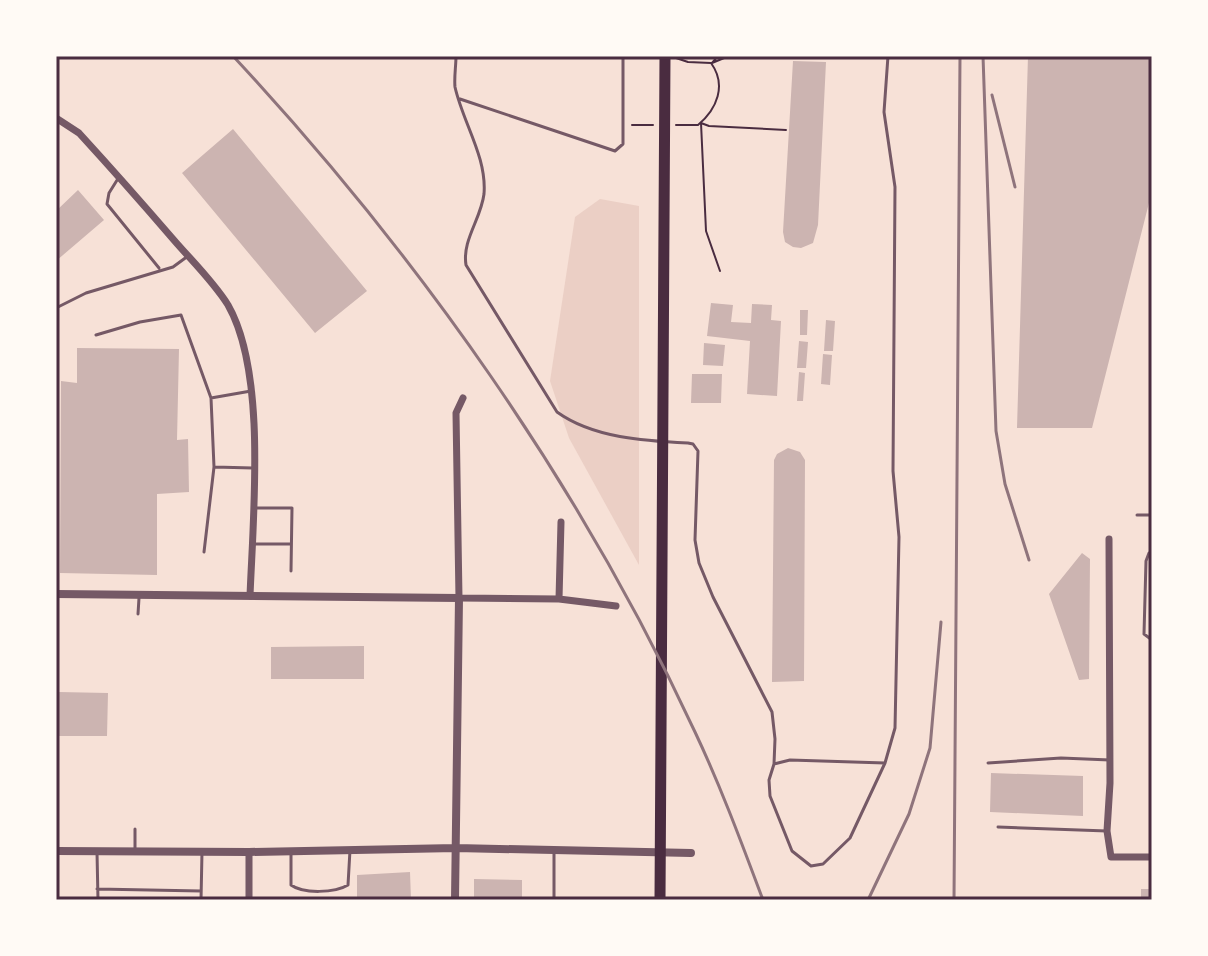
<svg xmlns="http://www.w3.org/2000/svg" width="1208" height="956" font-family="'Fira Sans Condensed',sans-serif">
<rect width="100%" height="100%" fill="#f7e1d7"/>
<path fill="#ebcfc5" d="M600,199l39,7v359l-70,-127 -19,-57 25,-164z"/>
<path fill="#ccb4b1" d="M1028,56h124v135l-60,237h-75z
M793,61l33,1 -8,163 -5,18 -12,5 -8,-1 -8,-5 -2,-10z
M233,129l134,162 -52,42 -133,-160z
M78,190l26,30 -48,41v-50z
M711,303l22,2 -2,17 20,1 1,-19 20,1 -1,15 10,1 -4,75 -30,-2 3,-53 -43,-5z
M800,310h8l-1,25h-7z
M826,320l9,1 -2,30h-9z
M799,341l9,1 -2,26h-9z
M704,343l21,2 -2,21 -20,-1z
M77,348l102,1 -2,91 11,-1 1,53 -32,2v81l-97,-2 1,-192 16,2z
M823,354l9,1 -2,30 -9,-1z
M799,372l6,1 -2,28h-6z
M692,374h30l-1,29h-30z
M788,448l12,4 5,8 -1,221 -32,1 2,-222 3,-6z
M1082,553l8,6 -1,120 -10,1 -30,-86z
M364,646v33h-93v-32z
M59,692l49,1 -1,43h-48z
M991,773l92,3v40l-93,-4z
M410,872l1,28h-54v-25z
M474,879l48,1v20h-48z
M1141,889h11v11h-11z"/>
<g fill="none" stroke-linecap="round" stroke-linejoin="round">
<path stroke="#4a2c40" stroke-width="2" d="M712,63l17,-7
M712,63l6,-7
M632,125h21
M676,125h22c19,-16 29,-40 13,-62l-23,-1 -12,-4
M720,271l-14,-40 -5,-108 8,3 77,4"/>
<path stroke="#755966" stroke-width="3" d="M456,56c0,10 -2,21 -1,31 8,36 32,70 29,107 -3,25 -22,46 -18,71l91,147c36,26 88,29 131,31l5,1 5,7 -3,89 4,23 14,34 59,115 3,27 -1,25
M460,99l155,52 8,-7v-88
M119,177l-10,16 -2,11 52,64
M56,308l30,-15 87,-26 15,-11
M96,335l44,-13 41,-7 30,83 3,69 -10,85
M211,398l40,-7
M214,467l39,1
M254,508h38l-1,63
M1137,515h15
M252,544h39
M1152,553h-3l-3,8 -2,73 8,6
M138,614l1,-16
M885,763l-95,-3 -16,4 -5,16 1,16 22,55 19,15 12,-2 27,-26 35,-75 10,-35 4,-191 -6,-66 2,-284 -11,-75 4,-56
M988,763l73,-5 49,2
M998,827l109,4
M135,851v-22
M97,852l1,48
M291,852v33c12,9 44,8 57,0l2,-35
M97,889l104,2
M201,900l1,-48
M554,900v-48"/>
<path stroke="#755966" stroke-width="7" d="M56,118l23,15c32,35 63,70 94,106 18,21 40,42 55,66 39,68 25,211 22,291
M463,398l-7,15 3,185 100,1 57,7
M1109,539l1,244 -3,48 4,26h41
M559,599l2,-77
M249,852v48"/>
<path stroke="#755966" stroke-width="8" d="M56,594l403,4 -4,302
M56,851l193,1 207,-4 235,5"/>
<path stroke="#4a2c40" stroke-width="11" d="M660,900l5,-844"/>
<path stroke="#8f747c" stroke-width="3" d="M233,56c186,200 347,428 462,676 26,55 47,112 68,168
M983,56l13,375 9,53 24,76
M992,95l23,92
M868,900l41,-86 21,-66 11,-126
M954,900l6,-844"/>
</g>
<rect width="1208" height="956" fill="none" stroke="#fffaf5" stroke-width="116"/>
<rect x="58" y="58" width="1092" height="840" fill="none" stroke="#4a2c40" stroke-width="3"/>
</svg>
